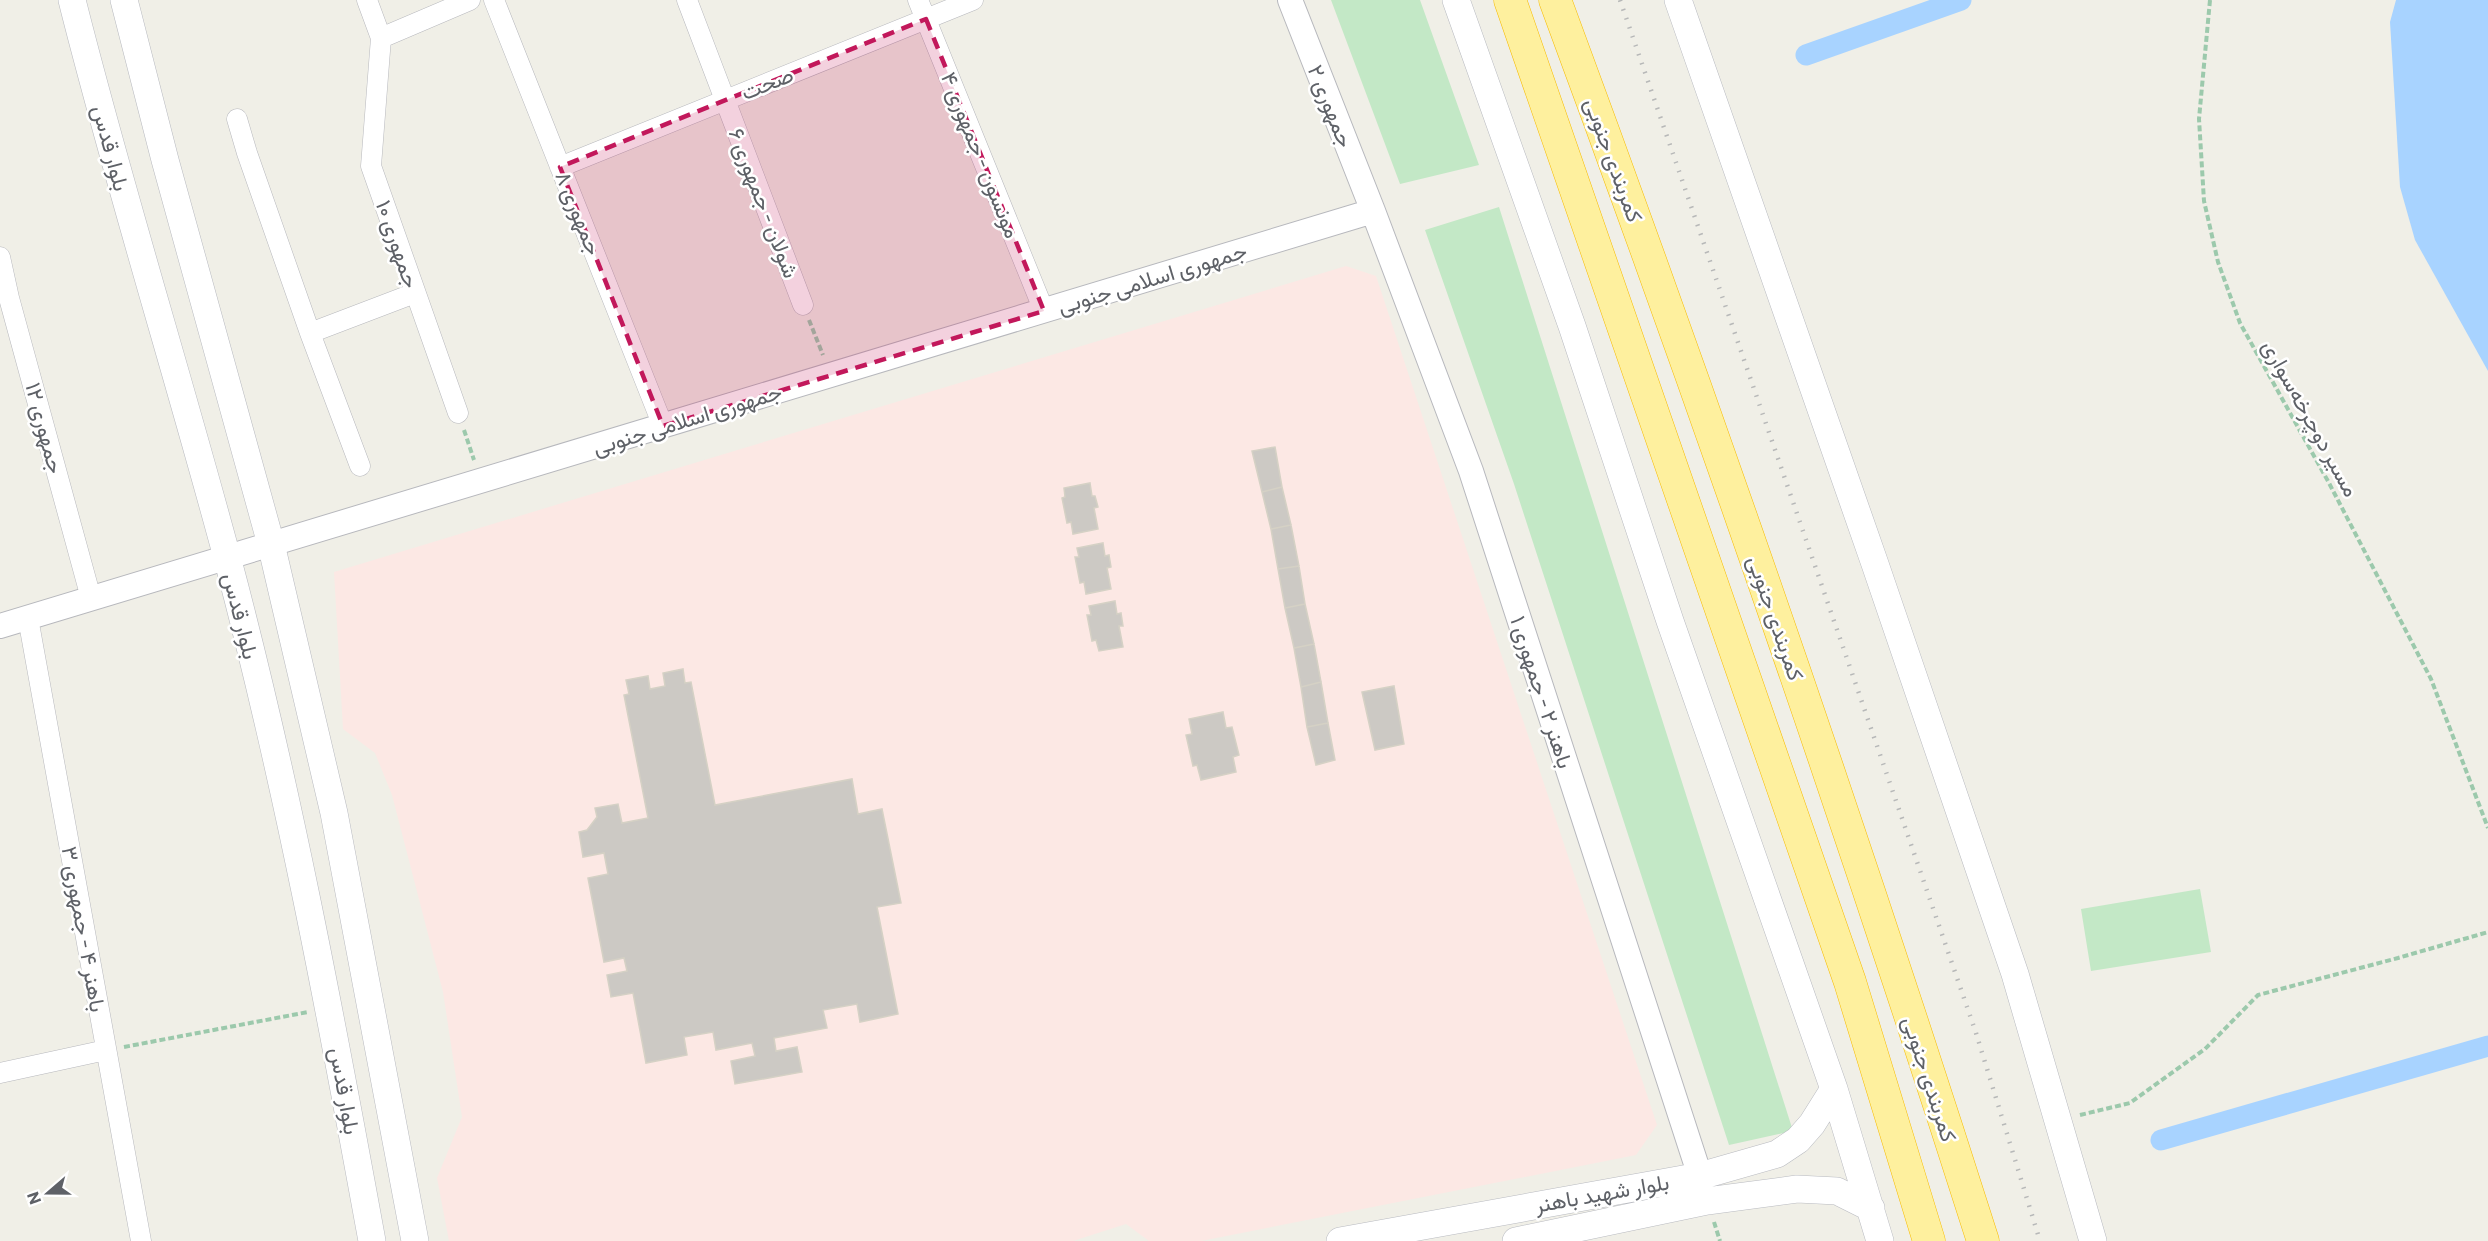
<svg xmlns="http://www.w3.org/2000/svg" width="2488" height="1241" font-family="Commissioner,Vazirmatn,sans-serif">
<rect width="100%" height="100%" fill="#f0efe7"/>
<path fill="#fce8e4" d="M1346,266l30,10 281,849 -21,30 -435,86h-52l-23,-17 -53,17h-624l-12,-63 25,-61 -19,-125 -51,-197 -17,-42 -32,-24 -9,-157z"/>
<path fill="#c3e8c6" d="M1331,0h89l59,165 -79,19z
M1499,207l294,924 -64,14 -215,-661 -89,-254z
M2200,889l11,63 -120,19 -10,-62z"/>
<path fill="#a8d3ff" d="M2396,0h92v371l-73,-131 -15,-53 -10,-165z"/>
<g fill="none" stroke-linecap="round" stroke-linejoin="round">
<path stroke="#a8d3ff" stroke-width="21" d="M1806,55l155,-55
M2161,1140l327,-94"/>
</g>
<path fill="#ccc9c4" stroke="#d5d1c5" stroke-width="1.5" d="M1275,447l7,40 -20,5 -10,-41z
M1090,483l2,13h3l3,11 -4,1 4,21 -25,5 -2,-12 -4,1 -5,-25 3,-1 -1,-9z
M1282,487l9,38 -20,4 -9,-37z
M1291,525l8,41 -21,3 -7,-40z
M1103,543l2,13 4,-1 2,12 -4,1 4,21 -25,5 -2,-12 -4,1 -5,-26h4l-2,-9z
M1299,566l6,38 -20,4 -7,-39z
M1115,601l2,13 4,-1 2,13h-4l4,21 -24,4 -3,-11 -4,1 -5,-26h4l-2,-9z
M1305,604l9,40 -20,4 -9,-40z
M1314,644l7,38 -20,5 -7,-39z
M683,669l2,14 6,-1 24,123 137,-26 6,35 24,-5 19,94 -24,4 21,107 -38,8 -3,-18 -34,6 4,18 -53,10 2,13 21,-4 5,25 -67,12 -4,-23 24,-5 -3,-13 -36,7 -3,-18 -29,5 3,18 -41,8 -13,-70 -22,4 -4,-22 20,-4 -3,-13 -20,4 -16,-84 20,-4 -4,-21 -21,4 -4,-25 8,-2 10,-13 -2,-9 23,-4 4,19 26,-5 -24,-123 5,-1 -3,-14 22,-4 2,13 15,-3 -2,-13z
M1321,682l7,41 -21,4 -6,-40z
M1394,686l10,58 -29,6 -13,-58z
M1223,712l3,16 6,-1 7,28 -6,2 3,15 -35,8 -4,-15 -4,1 -7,-31 6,-1 -3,-15z
M1328,723l7,37 -19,5 -9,-38z"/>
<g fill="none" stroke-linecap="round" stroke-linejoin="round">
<defs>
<path id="minor" d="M367,0l14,38 -10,128 87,247
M494,0l169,426
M687,0l116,305
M918,0l126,311
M381,38l89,-38
M237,119l10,34 63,180 50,133
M560,167l413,-167
M0,257l9,41 82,300
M310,333l105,-40
M28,618l113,623
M0,1073l106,-23"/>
<path id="tertiary" d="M1290,0l83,211 98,260 229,705
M0,626l1373,-415"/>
<path id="secondary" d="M72,0c47,187 105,371 155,557 60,225 103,454 145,684
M124,0l41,160 106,384 63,269 81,428
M1456,0l116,326 98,295 164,468 46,152
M1678,0l197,564 140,410 78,267
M1340,1241l360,-65 77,-22 21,-14 14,-16 22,-35
M1516,1241l191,-40 90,-12 40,2 34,17"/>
<path id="trunk" d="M1510,0l340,982 79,259
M1555,0c152,410 295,824 428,1241"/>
</defs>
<use href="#minor" stroke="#b7b8bd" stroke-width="21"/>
<use href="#tertiary" stroke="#b7b8bd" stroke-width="26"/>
<use href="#secondary" stroke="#b8bac0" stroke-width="28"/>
<use href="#trunk" stroke="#f7bb00" stroke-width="33"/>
<path stroke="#9cc9ac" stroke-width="4" stroke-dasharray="6 3" stroke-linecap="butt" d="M2210,0l-11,119 5,82 14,61 22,61 89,160 102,196 57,149
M809,320l14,35
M464,430l10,30
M124,1047l184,-35
M2080,1115l50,-12 75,-54 53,-54 140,-37 90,-26
M1714,1222l6,19"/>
<use href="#minor" stroke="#fff" stroke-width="20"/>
<use href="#tertiary" stroke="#fff" stroke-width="24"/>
<use href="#secondary" stroke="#fff" stroke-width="27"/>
<use href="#trunk" stroke="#fef09e" stroke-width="32"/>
<path stroke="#b7b8b8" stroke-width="4.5" stroke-dasharray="1.5 8" stroke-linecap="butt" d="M1620,0l356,1033 64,208"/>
</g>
<path fill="#c2185b" fill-opacity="0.2" stroke="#c2185b" stroke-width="4.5" stroke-dasharray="12 8" stroke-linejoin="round" d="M926,19l118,292 -381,115 -103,-259z"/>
<g text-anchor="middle" stroke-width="5" stroke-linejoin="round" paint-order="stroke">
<g font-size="22" fill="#5e6167" stroke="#fff">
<text transform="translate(767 83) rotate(-22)" y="8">صحت</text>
<text transform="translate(1331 106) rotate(68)" y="8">جمهوری ۲</text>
<text transform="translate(111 148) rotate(75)" y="8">بلوار قدس</text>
<text transform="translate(981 155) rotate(68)" y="8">مونسون - جمهوری ۴</text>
<text transform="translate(1614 160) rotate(70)" y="8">کمربندی جنوبی</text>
<text transform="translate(764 203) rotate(69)" y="8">شولان - جمهوری ۶</text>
<text transform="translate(579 213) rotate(68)" y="8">جمهوری ۸</text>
<text transform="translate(398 244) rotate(71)" y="8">جمهوری ۱۰</text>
<text transform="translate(1152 278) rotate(-17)" y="8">جمهوری اسلامی جنوبی</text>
<text transform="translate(2311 418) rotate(61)" y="8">مسیر دوچرخه‌سواری</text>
<text transform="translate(687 419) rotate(-17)" y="8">جمهوری اسلامی جنوبی</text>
<text transform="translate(45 428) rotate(75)" y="8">جمهوری ۱۲</text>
<text transform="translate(241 616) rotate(76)" y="8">بلوار قدس</text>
<text transform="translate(1776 618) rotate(71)" y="8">کمربندی جنوبی</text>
<text transform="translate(1542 692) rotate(72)" y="8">باهنر ۲ - جمهوری ۱</text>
<text transform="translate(84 929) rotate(80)" y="8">باهنر ۴ - جمهوری ۳</text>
<text transform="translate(1930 1079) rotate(72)" y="8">کمربندی جنوبی</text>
<text transform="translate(345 1091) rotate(80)" y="8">بلوار قدس</text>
<text transform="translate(1602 1193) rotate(-10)" y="8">بلوار شهید باهنر</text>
</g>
</g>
<g transform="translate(48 1193) rotate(250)" stroke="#ffffff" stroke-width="4.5" paint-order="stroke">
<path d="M0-4.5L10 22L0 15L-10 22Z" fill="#5e6167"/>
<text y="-9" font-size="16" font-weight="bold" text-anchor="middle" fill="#5e6167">N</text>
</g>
</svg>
